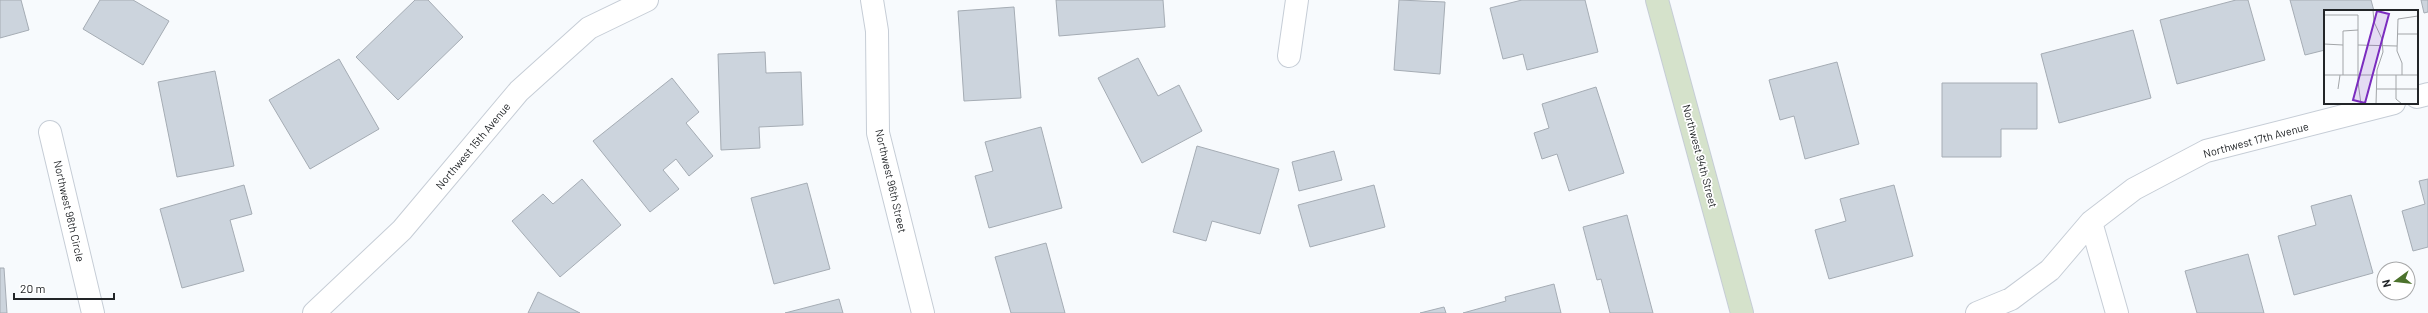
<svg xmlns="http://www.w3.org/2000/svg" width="2428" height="313" font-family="Barlow,sans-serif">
<rect width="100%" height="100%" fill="#f7fafd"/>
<path fill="#ccd4dd" stroke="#a5acb4" d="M0,0h21l8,30 -29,8z
M100,0h33l36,21 -26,44 -60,-36z
M415,0h13l35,37 -65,63 -42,-43z
M1056,0h107l2,27 -106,9z
M1399,0l46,2 -5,72 -46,-4z
M1522,0h63l13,52 -71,18 -4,-16 -20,5 -13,-51z
M2236,0h12l17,60 -88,24 -17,-64z
M2290,0h81l3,11h-49v39l-20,5z
M2421,0h7v12l-4,1z
M1014,7l7,91 -57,3 -6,-90z
M2133,30l18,68 -92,25 -18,-69z
M765,52l1,21 35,-1 2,53 -44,2 1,21 -39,2 -3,-96z
M1138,58l20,38 21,-11 23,46 -60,32 -44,-85z
M339,59l40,70 -69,40 -41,-69z
M1837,62l22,82 -54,15 -11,-43 -14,4 -11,-40z
M215,71l19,95 -57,11 -19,-95z
M672,78l27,34 -13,11 27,33 -24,20 -13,-17 -13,11 16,19 -29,23 -57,-71z
M1942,83h95v46h-36v28h-59z
M1596,87l28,86 -55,18 -12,-37 -15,5 -8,-26 15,-5 -7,-24z
M1041,127l21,81 -73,20 -14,-52 18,-5 -8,-29z
M1197,146l82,23 -19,65 -48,-13 -6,20 -33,-9z
M1334,151l8,29 -43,11 -7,-29z
M582,179l39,46 -61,52 -48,-56 31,-27 10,10z
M2428,179v68l-15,4 -11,-40 23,-7 -6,-23z
M807,183l23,86 -56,15 -23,-86z
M244,185l8,29 -22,6 14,51 -62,17 -22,-79z
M1374,185l11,42 -75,20 -12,-42z
M1894,185l19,71 -84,23 -14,-49 31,-9 -6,-22z
M2351,195l22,78 -79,22 -16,-59 38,-11 -5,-19z
M1627,215l26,98h-43l-9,-34 -4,1 -14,-53z
M1046,243l19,70h-54l-16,-56z
M2248,254l16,59h-67l-12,-42z
M0,268h4l3,45h-7z
M1554,284l7,29h-98l43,-12 -1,-4z
M538,292l42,21h-52z
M839,299l4,14h-58z
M1444,307l2,6h-26z"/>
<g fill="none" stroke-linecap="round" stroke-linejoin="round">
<defs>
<path id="street" d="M872,0l5,31 1,102 45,180
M1289,56l8,-56
M2417,97l11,-3
M50,132l43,181
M2091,222l26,91
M314,313l88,-83 117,-139 70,-63 58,-28
M1977,313l34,-14 39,-29 41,-48 43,-33 72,-38 188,-48"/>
<path id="secondary" d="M1657,0l85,313"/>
</defs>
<use href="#street" stroke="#c6cdd6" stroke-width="24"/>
<use href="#secondary" stroke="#c6cdd6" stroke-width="24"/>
<use href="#street" stroke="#fff" stroke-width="22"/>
<use href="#secondary" stroke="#d5e2cb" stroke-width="22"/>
</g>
<g text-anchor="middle" stroke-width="3.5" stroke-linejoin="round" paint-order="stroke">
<g font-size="11" fill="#222528" stroke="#fff">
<text transform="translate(2256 140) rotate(-15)" y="4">Northwest 17th Avenue</text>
<text transform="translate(473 146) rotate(-50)" y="4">Northwest 15th Avenue</text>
<text transform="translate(1700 156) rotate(75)" y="4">Northwest 94th Street</text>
<text transform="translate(891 181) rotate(77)" y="4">Northwest 96th Street</text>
<text transform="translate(69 211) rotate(77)" y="4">Northwest 98th Circle</text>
</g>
</g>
<g transform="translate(2324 10)">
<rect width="94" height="94" fill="#f7fafd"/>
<path fill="none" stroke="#a2a5a8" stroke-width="1" d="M49,0l1,12 8,17 1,13 -6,18 -1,34M0,5h34v67l3,22M74,24h20M0,34l19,1M34,35l39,1M0,65h94M19,65v-44l15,-1M72,65v24l6,5M78,65v-12l-5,-12 1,-32 20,-3M14,79l2,-14M53,79h41"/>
<path fill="#7b2cbf" fill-opacity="0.15" stroke="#7b2cbf" stroke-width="2" d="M53,1l12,3 -24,89 -12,-3z"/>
<rect width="94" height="94" fill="none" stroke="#222528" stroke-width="2"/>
</g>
<g transform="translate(2396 281) rotate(255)"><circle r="19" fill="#ffffff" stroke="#a7a8a9"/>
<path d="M0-3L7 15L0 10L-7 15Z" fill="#4c722c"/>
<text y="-6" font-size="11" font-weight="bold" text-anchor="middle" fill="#222528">N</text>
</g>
<path d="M14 293v6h100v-6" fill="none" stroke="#222528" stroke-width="2"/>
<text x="20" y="293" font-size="12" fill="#222528" stroke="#ffffff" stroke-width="3" paint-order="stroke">20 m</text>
</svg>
